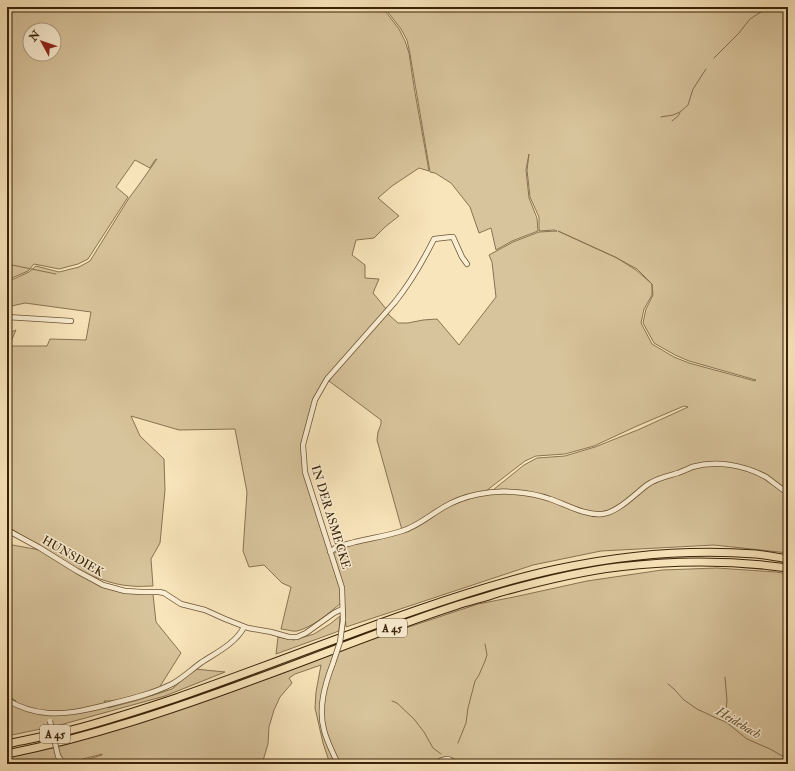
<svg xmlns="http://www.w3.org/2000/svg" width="795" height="771" font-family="'IM FELL Double Pica',serif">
<rect width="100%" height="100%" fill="#f9e5bb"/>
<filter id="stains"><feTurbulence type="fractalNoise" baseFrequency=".005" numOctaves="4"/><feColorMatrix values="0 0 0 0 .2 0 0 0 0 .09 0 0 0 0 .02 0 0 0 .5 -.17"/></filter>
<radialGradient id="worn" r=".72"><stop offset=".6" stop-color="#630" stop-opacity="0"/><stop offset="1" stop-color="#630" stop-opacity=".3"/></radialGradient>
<path fill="#d8c49c" stroke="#887352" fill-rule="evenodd" d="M7,7h375l17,22 6,12 4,12 5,34 15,84 -10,-3 -27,18 -14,12 21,18 -14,11 -11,11 -18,2 -4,15 13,10v13l14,1 -6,14 14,17 -67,79 -18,55v12l2,16 36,116 1,15c-12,10 -28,24 -44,28 -5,1 -11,-2 -16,-2l10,-42 -9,-4 -18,-18 -15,2 -6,-16 4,-59 -12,-63 -56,1 -48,-14 9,20 24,23 1,31 -5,53 -9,16 2,27c-7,0 -14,1 -21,0 -42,-2 -90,-38 -125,-60v-192l9,-4 -7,16h38l3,-7 36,1 5,-28 -66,-9 -18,4v-25l22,-10 7,-6 23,6 20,-5 11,-6 39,-63 9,-12 19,-27 -2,1 -5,8 -15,-8 -19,27 12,10 -40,62 -10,5 -19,5 -25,-5 -6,7 -21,9zM30,30h24v24h-24z
M384,7h404v546l-74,-8 -113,6 -68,14 -187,62 -3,-40 -10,-33 13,-9 56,-13 18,-8 26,-17 11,-6 31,-7 36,-29 13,-7 28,-2 30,-9 45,-18 48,-22 -4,-1 -47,20 -43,20 -29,8 -29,2 -11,5 -39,30 -30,8 -11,6 -26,17 -17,8 -25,-90 1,-8 3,-8v-4l-52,-39 17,-22 42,-47 1,3 9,8h10l15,-3 14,-1 22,26 37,-48 -4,-35 -3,-7 24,-13 26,-10 18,-1 -3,-1 -15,1v-14l-9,-20 -3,-27 2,-16 -3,16 3,28 8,20 1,13 -26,10 -16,9 -5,-22 -12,5 -9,-26 -19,-24 -16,-10 -5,-1 -15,-88 -5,-30 -3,-14 -6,-11zM558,231l57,26 22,12 15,15 1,11 -7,14 -3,14 11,20 21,12 14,6 67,19 -1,1 -66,-18 -15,-6 -22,-13 -11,-21 3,-14 8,-14v-11l-16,-14 -19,-12z
M7,544l33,6 61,37 20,5 32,2 3,28 25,31 -22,35 -15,5 -29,8h-11l4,7 30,-8 34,-11 23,-20 30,3 -60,24 -105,29 -53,11v-39l8,4h1l-9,-6z
M717,568l59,4 12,2v190h-458l-7,-21 -8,-35 1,-16 5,-27 -26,9 -6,4 3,5 -12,14 -6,13 -5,17 -1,17 -6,20h-190l30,-9v-1l-38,10 -3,-5 -4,2 -3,3h-47v-8l25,-4 446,-148 36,-7 73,-16 75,-11z
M340,616l-1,15 -63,23 2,-17 16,3 20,-6 16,-10z"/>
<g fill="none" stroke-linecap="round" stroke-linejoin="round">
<path stroke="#856f4e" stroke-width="1" d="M714,58l25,-25 11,-14 14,-9 3,-3
M661,117l12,-2 7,-3 8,-7 5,-16 13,-20
M672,121l6,-5 2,-3
M787,222l1,-1
M7,264l49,10
M725,677l2,24 -2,17 2,4
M668,684l6,5 10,11 13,9 19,9 10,4 21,17 23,10 14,8
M392,701l5,2 17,16 10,13 9,16 8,6
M458,743l8,-20 2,-15 7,-27 4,-6 6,-14 2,-6 -2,-11"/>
<defs>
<path id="minor" d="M7,317l64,4
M7,530l33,18 37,23 26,14 22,6 17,1h17l5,1 17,11 24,6 20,9 23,9 23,4 18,5h8l9,-4 28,-20 8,-4
M330,552c2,-1 3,-2 5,-4 6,-3 14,-4 20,-6 16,-4 32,-6 47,-11 16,-5 28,-16 42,-24 20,-12 47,-17 70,-15 13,1 25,3 36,7 15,5 36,17 52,15 15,-1 33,-20 45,-29 9,-7 21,-9 31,-12 5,-2 10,-4 14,-6 25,-7 52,-2 74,10 7,5 14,11 22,16
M343,620l-1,-32 -37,-116 -2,-27 12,-45 12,-21 68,-77c16,-20 28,-41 39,-63l17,-2h2l9,20 5,7
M333,663c-8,21 -15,44 -9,67 3,12 9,23 14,34
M7,700c12,7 26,12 41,13 20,2 47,-5 66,-10 20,-5 40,-10 58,-19 11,-6 20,-15 30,-22 14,-9 34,-19 42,-35
M58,756l6,8
M436,764c6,-6 14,-7 19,0"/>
<path id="highway" d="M7,744c17,-4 35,-7 52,-11 39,-9 78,-22 117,-35 81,-28 160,-60 241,-88 46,-16 93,-31 140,-41 65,-14 133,-20 199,-15 10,1 21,3 32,5
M7,754c84,-17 165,-44 246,-74 67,-24 134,-52 202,-74 14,-5 29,-8 43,-13 39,-11 79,-21 120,-26 57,-7 113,-7 170,1"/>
</defs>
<use href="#minor" stroke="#695334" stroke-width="6"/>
<use href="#highway" stroke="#392207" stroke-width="9"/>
<use href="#minor" stroke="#fbeed3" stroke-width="4.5"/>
<use href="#highway" stroke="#f9e5bb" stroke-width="7"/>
<defs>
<path id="minor-bridge" d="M333,663l7,-21 3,-22
M50,721l8,35"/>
</defs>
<use href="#minor-bridge" stroke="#695334" stroke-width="6" stroke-linecap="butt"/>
<use href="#minor-bridge" stroke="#fbeed3" stroke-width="4.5"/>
</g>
<g text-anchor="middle" stroke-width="3" stroke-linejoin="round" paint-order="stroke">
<g fill="#fbeed3" stroke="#735f44" stroke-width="1">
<rect x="377" y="619" width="30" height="18" rx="3"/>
<rect x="40" y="725" width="30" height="18" rx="3"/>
</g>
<g font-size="11" font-weight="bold" fill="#392207">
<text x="392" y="632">A 45</text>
<text x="55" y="738">A 45</text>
</g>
<g font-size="12" fill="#392207" stroke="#fbeed3">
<text transform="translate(331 517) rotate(73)" y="4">IN DER ASMECKE</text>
<text transform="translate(73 556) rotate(30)" y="4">HUNSDIEK</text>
</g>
<g font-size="13" font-style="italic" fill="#654f31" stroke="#fbeed3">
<text transform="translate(739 722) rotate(31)" y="5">Heidebach</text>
</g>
</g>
<rect width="795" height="771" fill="none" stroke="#f9e5bb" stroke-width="24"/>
<rect x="8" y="8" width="779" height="755" fill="none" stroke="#392207" stroke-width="2"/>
<rect x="12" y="12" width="771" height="747" fill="none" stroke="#392207"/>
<g transform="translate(42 42) rotate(310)"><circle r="19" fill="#fbeed3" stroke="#ad9c81"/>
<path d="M0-3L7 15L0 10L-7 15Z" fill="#8f2418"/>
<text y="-6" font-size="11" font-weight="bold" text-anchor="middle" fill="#392207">N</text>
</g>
<rect width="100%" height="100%" filter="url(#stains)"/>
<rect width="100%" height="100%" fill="url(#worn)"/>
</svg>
